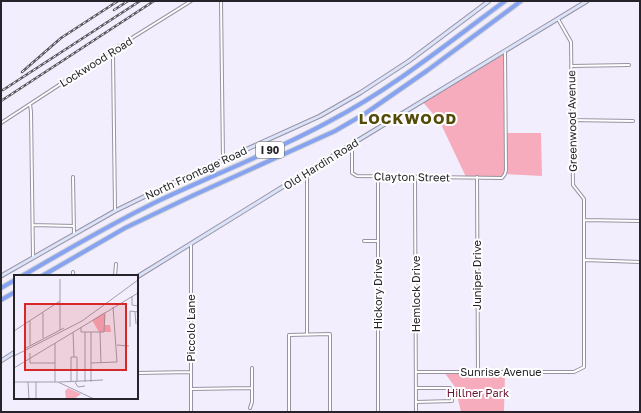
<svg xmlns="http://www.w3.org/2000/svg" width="641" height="413" font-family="'Golos Text',sans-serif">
<rect width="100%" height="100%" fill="#f3eefd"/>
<path fill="#f6acbd" d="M505,51l1,82h35l1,43 -37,-2 -3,4 -36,-1 -26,-55 -18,-21z
M444,372h61l-1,40h-43l-6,-25z"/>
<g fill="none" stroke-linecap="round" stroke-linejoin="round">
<defs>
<path id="street" d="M221,1l2,159
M111,51l2,5 2,154
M571,66l58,-1
M30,104l1,8 2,145
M571,120l62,1
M1,123l110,-72 80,-50
M352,145v28l5,3 145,2 3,-4 1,-4 -1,-119
M307,172v163
M378,176v236
M73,177l1,57
M415,177l1,235
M477,177l1,195
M584,220l56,1
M33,225l41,1
M364,241h14
M191,244v168
M585,260l55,2
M73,272v4
M115,276l1,-12
M416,372h158l10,-5v-168l-11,-14 -2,-143 -13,-23
M137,373l54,-1
M191,389l61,-1
M416,402l36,-1 -2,-13h-34
M250,408l2,-6v-34
M289,412v-77l41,-1v78"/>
<path id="secondary" d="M1,276l114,-65 53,-26 152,-69 40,-23 49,-32 80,-60
M137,277l215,-133 235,-143
M1,361l14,-9"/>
<path id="highway" d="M22,276c43,-25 87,-51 132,-73 58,-28 120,-51 176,-82 63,-33 118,-78 175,-120
M42,276l83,-48 69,-33 141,-64 31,-18 62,-43 93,-69
M1,288l14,-8
M1,300l14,-8"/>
</defs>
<use href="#street" stroke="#9793a1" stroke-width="4"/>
<use href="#secondary" stroke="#9793a1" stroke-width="5"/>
<use href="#highway" stroke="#d4d3d4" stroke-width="6"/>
<use href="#street" stroke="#fff" stroke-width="2"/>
<use href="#secondary" stroke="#dbe3fb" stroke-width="3"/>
<use href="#highway" stroke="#86a3f1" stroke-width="4"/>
<defs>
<path id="rail" d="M114,10l14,-9
M22,72l39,-34 57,-37
M3,90l137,-89
M1,101l153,-100"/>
</defs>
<use href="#rail" stroke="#5a575f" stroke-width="2.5"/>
<use href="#rail" stroke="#fefefe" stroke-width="1" stroke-dasharray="3" stroke-linecap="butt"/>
</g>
<g text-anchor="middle" stroke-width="4" stroke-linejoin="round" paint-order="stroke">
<rect fill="#fefefe" stroke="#67656a" stroke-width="1" x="256" y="142" width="28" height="16" rx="3"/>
<g font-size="10" font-weight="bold" fill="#26242a">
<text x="270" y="154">I 90</text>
</g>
<g font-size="11" fill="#26242a" stroke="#fefefe">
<text transform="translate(96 62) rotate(-32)" y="4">Lockwood Road</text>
<text transform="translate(572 121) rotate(-91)" y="4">Greenwood Avenue</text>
<text transform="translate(321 164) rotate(-32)" y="4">Old Hardin Road</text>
<text transform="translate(196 173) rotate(-25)" y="4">North Frontage Road</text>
<text transform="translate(412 177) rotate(1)" y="4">Clayton Street</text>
<text transform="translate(477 275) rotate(-90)" y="4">Juniper Drive</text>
<text transform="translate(378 294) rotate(-90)" y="4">Hickory Drive</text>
<text transform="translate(416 294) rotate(-90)" y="4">Hemlock Drive</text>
<text transform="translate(191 328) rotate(-90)" y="4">Piccolo Lane</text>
<text x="501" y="376">Sunrise Avenue</text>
</g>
<g font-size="11" fill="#6a1434" stroke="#fefefe">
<text x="478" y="397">Hillner Park</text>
</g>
<g font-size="15" font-weight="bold" letter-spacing="1" fill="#544a09" stroke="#fefefe">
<text x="408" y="124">LOCKWOOD</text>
</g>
</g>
<g transform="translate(14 275)">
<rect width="124" height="124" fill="#f3eefd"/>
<path d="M91,37v13h5l1,7h-12l-7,-12zM54,113l13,6 -7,5h-8l-1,-8z" fill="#f6acbd"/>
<path fill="none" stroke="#a19da9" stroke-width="1" d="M46,4v51M118,21v9l6,1v-13M121,37l1,12M29,38v25M16,46v24M67,52v5h23l1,-18M116,52v-16l8,1M0,56l46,-30M59,57l1,25M71,57v50M77,57v50M86,57l1,31M41,68v39M103,70l12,1M10,74l40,-21M16,78v10h25M0,81l68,-35 56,-41M77,88l26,-1 -4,-55M0,93l124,-75M0,107h44l36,17M14,107l1,17M22,107v17M45,107l44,-2M57,107v-25h6v25M61,107l3,5 7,-1"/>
<path fill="#d62828" fill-opacity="0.15" stroke="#d62828" stroke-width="2" d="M11,29h101v66h-101z"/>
<rect width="124" height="124" fill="none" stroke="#26242a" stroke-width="2"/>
</g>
<rect width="641" height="413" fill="none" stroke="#26242a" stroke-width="4"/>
</svg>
